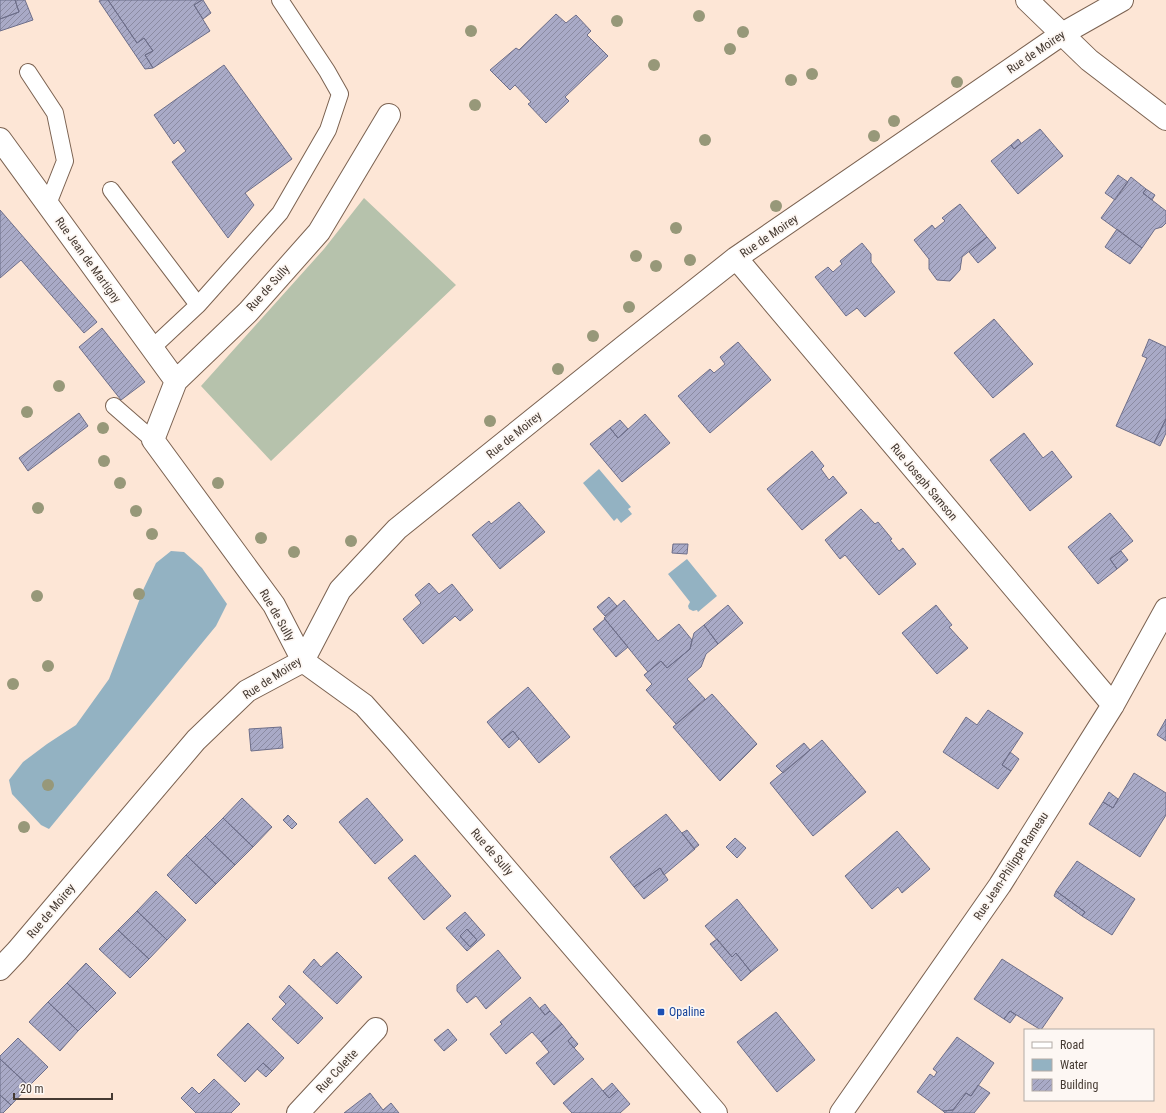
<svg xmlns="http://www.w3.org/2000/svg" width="1166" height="1113" font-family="'Roboto Condensed',sans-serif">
<defs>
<pattern id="building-hatch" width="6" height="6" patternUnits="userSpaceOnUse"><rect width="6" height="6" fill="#a9aac7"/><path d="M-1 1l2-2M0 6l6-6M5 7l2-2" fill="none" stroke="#8b8ba2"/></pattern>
</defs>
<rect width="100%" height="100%" fill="#fde6d6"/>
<path fill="#b6c2ac" d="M364,198l92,87 -185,176 -70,-75 123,-137z"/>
<path fill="#93b2c2" d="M599,469l32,38 -3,2 4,5 -11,9 -4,-5 -3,3 -31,-38z
M171,551l13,1 18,16 25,36 -11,22 -167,203 -8,-4 -29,-31 -3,-14 14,-18 24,-18 29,-19 33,-46 35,-91 12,-25z
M687,559l30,37 -19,16 -1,-2 -4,1 -4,-2 -1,-3 2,-4 -22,-28z"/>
<path fill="url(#building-hatch)" stroke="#6d6e89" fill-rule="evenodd" d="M0,0h15l4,12 -19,7z
M15,0h10l8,20 -33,11v-12l19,-7z
M101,0h7l29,43 7,-5 9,13 -8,4 8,13 -8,1 -46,-68z
M108,0h94l-8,5 16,26 -57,37 -8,-13 8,-4 -9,-13 -7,5z
M202,0h1l8,13 -8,6 -9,-14z
M556,14l10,9 10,-8 15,16 -4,4 21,21 -43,41 4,4 -23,22 -18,-19 3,-2 -16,-17 -5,5 -20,-20 26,-22 3,2z
M224,65l68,94 -47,34 9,12 -26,33 -56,-76 14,-11 -8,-11 -4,4 -20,-29z
M1040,129l23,27 -45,38 -27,-33 20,-16 3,4z
M1018,139l3,4 -7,6 -3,-4z
M1118,175l10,7 -13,18 -10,-7z
M1131,177l15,12 -3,4 23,18v12l-4,4 -7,2 -13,19 -41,-30z
M1146,189l9,6 -3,5 -9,-7z
M960,204l27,33 -25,20 -2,13 -10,11 -13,-1 -8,-11v-10l-15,-19 18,-15 3,4 10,-8 -3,-3z
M0,210l97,112 -13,11 -63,-73 -21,18z
M1117,229l25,19 -12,16 -25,-17z
M987,237l9,11 -18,15 -9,-11z
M862,243l9,11v8l24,30 -30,25 -8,-9 -11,8 -31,-39 13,-10 5,5 9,-8 -2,-3z
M994,319l39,45 -40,34 -39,-45z
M102,328l43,54 -24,18 -42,-53z
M1149,339l17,8v72l-12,24 -38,-17 31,-68 -5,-2z
M738,342l33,38 -61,53 -32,-37 32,-27 4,4 11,-9 -5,-7z
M79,413l9,13 -60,45 -9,-13z
M645,414l25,29 -48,39 -32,-38 20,-16 8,10z
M1166,419v14l-6,13 -6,-3z
M620,420l8,9 -10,9 -8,-10z
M1024,433l19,25 9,-7 20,26 -42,34 -40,-51z
M812,451l12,15 -3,3 8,11 4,-4 14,17 -45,37 -35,-41z
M519,502l26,30 -45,37 -28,-34 17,-14 2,3z
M861,509l14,15 3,-2 14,17 -2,1 9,11 4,-3 13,16 -37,31 -34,-40 -5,4 -15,-19z
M1110,513l23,28 -23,18 7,10 -19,15 -30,-37z
M673,544h15l-1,10 -15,-1z
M1121,551l7,9 -11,9 -7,-10z
M429,583l10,11 13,-10 21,26 -13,11 -5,-5 -32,28 -20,-25 18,-16 -6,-8z
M609,597l8,9 -12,10 -8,-9z
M624,600l34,41 21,-17 13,16 -2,9 -23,19 -6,-7 -13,11 -44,-54z
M728,605l15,18 -25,21 -14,-19z
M936,605l16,20 -3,2 19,21 -31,26 -35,-41z
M605,619l23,28 -12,10 -23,-28z
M704,625l14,19 -12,10 -5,13 -14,12 18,20 -29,25 -30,-34 6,-6 -8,-9 17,-14 6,7 23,-19 4,-16z
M528,687l42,50 -31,26 -26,-32 -11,9 -15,-18z
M712,694l45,50 -37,37 -47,-54z
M988,710l35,23 -21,32 9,6 -13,18 -55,-37 23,-35 11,8z
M1166,719v22l-9,-6z
M281,727l2,21 -32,3 -2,-22z
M513,731l6,8 -10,9 -7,-8z
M822,740l44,52 -53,44 -43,-53z
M804,743l6,7 -27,23 -7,-7z
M1010,752l9,7 -8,12 -9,-6z
M1134,773l32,20v22l-26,42 -51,-33 14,-22 10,6z
M1109,792l9,7 -5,9 -10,-6z
M242,798l30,29 -19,20 -30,-29z
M367,798l36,42 -28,24 -36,-42z
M666,814l29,35 -31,26 -4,-7 -26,19 -24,-30z
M288,815l9,9 -5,5 -9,-9z
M223,818l30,29 -18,18 -30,-29z
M687,830l12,15 -5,4 -12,-16z
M897,831l33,38 -28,24 -4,-6 -26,22 -27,-33z
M205,836l30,29 -19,19 -30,-29z
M735,838l11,10 -9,10 -11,-11z
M186,855l30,29 -20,20 -29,-29z
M415,855l36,41 -27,24 -36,-42z
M1077,861l58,38 -23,36 -30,-19 3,-4 -29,-21z
M660,868l8,12 -24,19 -10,-12z
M156,891l30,29 -19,20 -30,-29z
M1056,891l29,21 -3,4 -28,-20z
M737,899l41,51 -27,22 -15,-19 -4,4 -27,-31z
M137,911l30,29 -18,19 -31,-29z
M465,912l20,23 -18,16 -21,-23zM467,929l10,11 -7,7 -10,-11z
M467,929l10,11 -7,7 -10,-11z
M118,930l31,29 -19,19 -31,-29z
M717,939l1,1 14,17 4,-4 15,19 -10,9 -31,-37z
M498,950l23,28 -35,31 -10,-13 -9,7 -10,-12v-6z
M337,952l25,25 -25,27 -34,-32 11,-13 7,8z
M1002,959l61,39 -22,32 -31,-19 -6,8 -30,-20z
M86,963l30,30 -19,19 -30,-29z
M67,983l30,29 -19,19 -30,-29z
M289,985l34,33 -25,26 -26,-25 14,-15 -7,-7z
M530,997l15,18 5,-4 12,13 -21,18 -9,-10 -26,22 -16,-20 12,-10 -2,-2z
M48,1002l30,29 -18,20 -31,-29z
M545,1004l5,7 -5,4 -5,-7z
M1010,1011l6,4 -6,8 -6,-4z
M776,1012l39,48 -38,32 -40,-50z
M248,1023l36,35 -12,13 -9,-8 -18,19 -28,-27z
M562,1024l10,13 -4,4 16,18 -30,26 -18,-22 13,-11 -8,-10z
M448,1029l9,11 -13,11 -10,-11z
M572,1037l6,7 -4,4 -6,-7z
M957,1037l37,26 -23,33 -5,-3 -13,17 -10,1 -26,-19 13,-18 4,3 3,-5 -4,-3z
M18,1038l30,29 -19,19 -29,-27v-3z
M0,1059l29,27 -18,19 -11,-10z
M263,1063l9,8 -6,6 -9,-8z
M592,1078l17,20 9,-8 12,14 -10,9h-48l-9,-10z
M214,1079l26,25 -9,9h-35l-15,-15 11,-11 7,7z
M612,1083l6,7 -9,8 -6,-7z
M978,1085l12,8 -16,20h-29l-2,-2 10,-1 13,-17 5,3z
M370,1093l13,17 8,-7 8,10h-55z
M0,1095l11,10 -8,8h-3z"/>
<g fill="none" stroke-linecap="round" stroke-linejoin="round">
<defs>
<path id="service" d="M28,72l27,41 10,48 -17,43
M111,190l87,115
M152,348l46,-43 82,-92 48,-83 12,-36 -13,-23 -47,-71
M114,406l39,34"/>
<path id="minor" d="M1027,0l62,60 77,59
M389,115l-70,117 -71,80 -72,69 -23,59 121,165 29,56 61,44 33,37 319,371
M0,139l176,242
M736,258l377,447
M0,969l17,-18 179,-211 51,-49 56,-30 37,-71 57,-61 230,-185 109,-86 326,-224 60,-34
M298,1113l78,-84
M841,1113l159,-228 113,-180 53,-96"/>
</defs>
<use href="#service" stroke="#7b6251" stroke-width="18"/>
<use href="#minor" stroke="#7b6251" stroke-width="24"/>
<use href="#service" stroke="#fff" stroke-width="16"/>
<use href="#minor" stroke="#fff" stroke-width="22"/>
</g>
<g fill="#979879">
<circle cx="699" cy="16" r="6"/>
<circle cx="617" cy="21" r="6"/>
<circle cx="471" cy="31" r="6"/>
<circle cx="743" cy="32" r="6"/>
<circle cx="730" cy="49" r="6"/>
<circle cx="654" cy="65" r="6"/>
<circle cx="812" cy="74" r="6"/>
<circle cx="791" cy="80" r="6"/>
<circle cx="957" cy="82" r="6"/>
<circle cx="475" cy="105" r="6"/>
<circle cx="894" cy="121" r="6"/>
<circle cx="874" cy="136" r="6"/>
<circle cx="705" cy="140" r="6"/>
<circle cx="776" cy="206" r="6"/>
<circle cx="676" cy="228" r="6"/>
<circle cx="636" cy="256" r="6"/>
<circle cx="690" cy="260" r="6"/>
<circle cx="656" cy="266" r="6"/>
<circle cx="629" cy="307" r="6"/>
<circle cx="593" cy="336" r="6"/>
<circle cx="558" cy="369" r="6"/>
<circle cx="59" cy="386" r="6"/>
<circle cx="27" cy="412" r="6"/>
<circle cx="490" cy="421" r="6"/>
<circle cx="103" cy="428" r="6"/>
<circle cx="104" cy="461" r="6"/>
<circle cx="120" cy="483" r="6"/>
<circle cx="218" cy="483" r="6"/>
<circle cx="38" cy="508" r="6"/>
<circle cx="136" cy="511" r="6"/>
<circle cx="152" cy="534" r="6"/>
<circle cx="261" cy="538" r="6"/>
<circle cx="351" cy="541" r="6"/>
<circle cx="294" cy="552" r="6"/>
<circle cx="139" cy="594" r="6"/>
<circle cx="37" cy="596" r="6"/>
<circle cx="48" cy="666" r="6"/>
<circle cx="13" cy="684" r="6"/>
<circle cx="48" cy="785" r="6"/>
<circle cx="24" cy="827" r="6"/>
</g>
<rect fill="#1a4fb4" stroke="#fdf7f3" stroke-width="1.5" x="657" y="1008" width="8" height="8" rx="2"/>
<g text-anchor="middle" stroke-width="3.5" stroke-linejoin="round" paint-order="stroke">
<g font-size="12" fill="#453a32" stroke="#fdf7f3">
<text transform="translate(1036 52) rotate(-34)" y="4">Rue de Moirey</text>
<text transform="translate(769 236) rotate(-34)" y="4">Rue de Moirey</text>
<text transform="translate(88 260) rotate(54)" y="4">Rue Jean de Martigny</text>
<text transform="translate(268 288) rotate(-48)" y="4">Rue de Sully</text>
<text transform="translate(514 435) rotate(-39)" y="4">Rue de Moirey</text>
<text transform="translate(924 482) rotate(50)" y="4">Rue Joseph Samson</text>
<text transform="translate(277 615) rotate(60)" y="4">Rue de Sully</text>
<text transform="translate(272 678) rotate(-33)" y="4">Rue de Moirey</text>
<text transform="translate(492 852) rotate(49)" y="4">Rue de Sully</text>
<text transform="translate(1011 866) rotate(-57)" y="4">Rue Jean-Philippe Rameau</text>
<text transform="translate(51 911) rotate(-50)" y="4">Rue de Moirey</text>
<text transform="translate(337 1071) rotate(-47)" y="4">Rue Colette</text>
</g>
<g font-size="12" fill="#164399" stroke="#fdf7f3" text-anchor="start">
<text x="669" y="1016">Opaline</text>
</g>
</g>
<rect x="1024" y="1029" width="130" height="72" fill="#fdf7f3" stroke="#b3aba6"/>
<rect x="1032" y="1042" width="20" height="6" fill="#ffffff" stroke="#b3aba6"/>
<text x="1060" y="1049" font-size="12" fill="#453a32">Road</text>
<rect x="1032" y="1059" width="20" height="12" fill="#93b2c2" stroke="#b3aba6"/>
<text x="1060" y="1069" font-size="12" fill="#453a32">Water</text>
<rect x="1032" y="1079" width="20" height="12" fill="url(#building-hatch)" stroke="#b3aba6"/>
<text x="1060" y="1089" font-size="12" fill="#453a32">Building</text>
<path d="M14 1093v6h98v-6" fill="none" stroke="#453a32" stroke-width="2"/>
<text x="20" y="1093" font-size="12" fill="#453a32" stroke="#fdf7f3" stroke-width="3" paint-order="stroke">20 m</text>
</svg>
